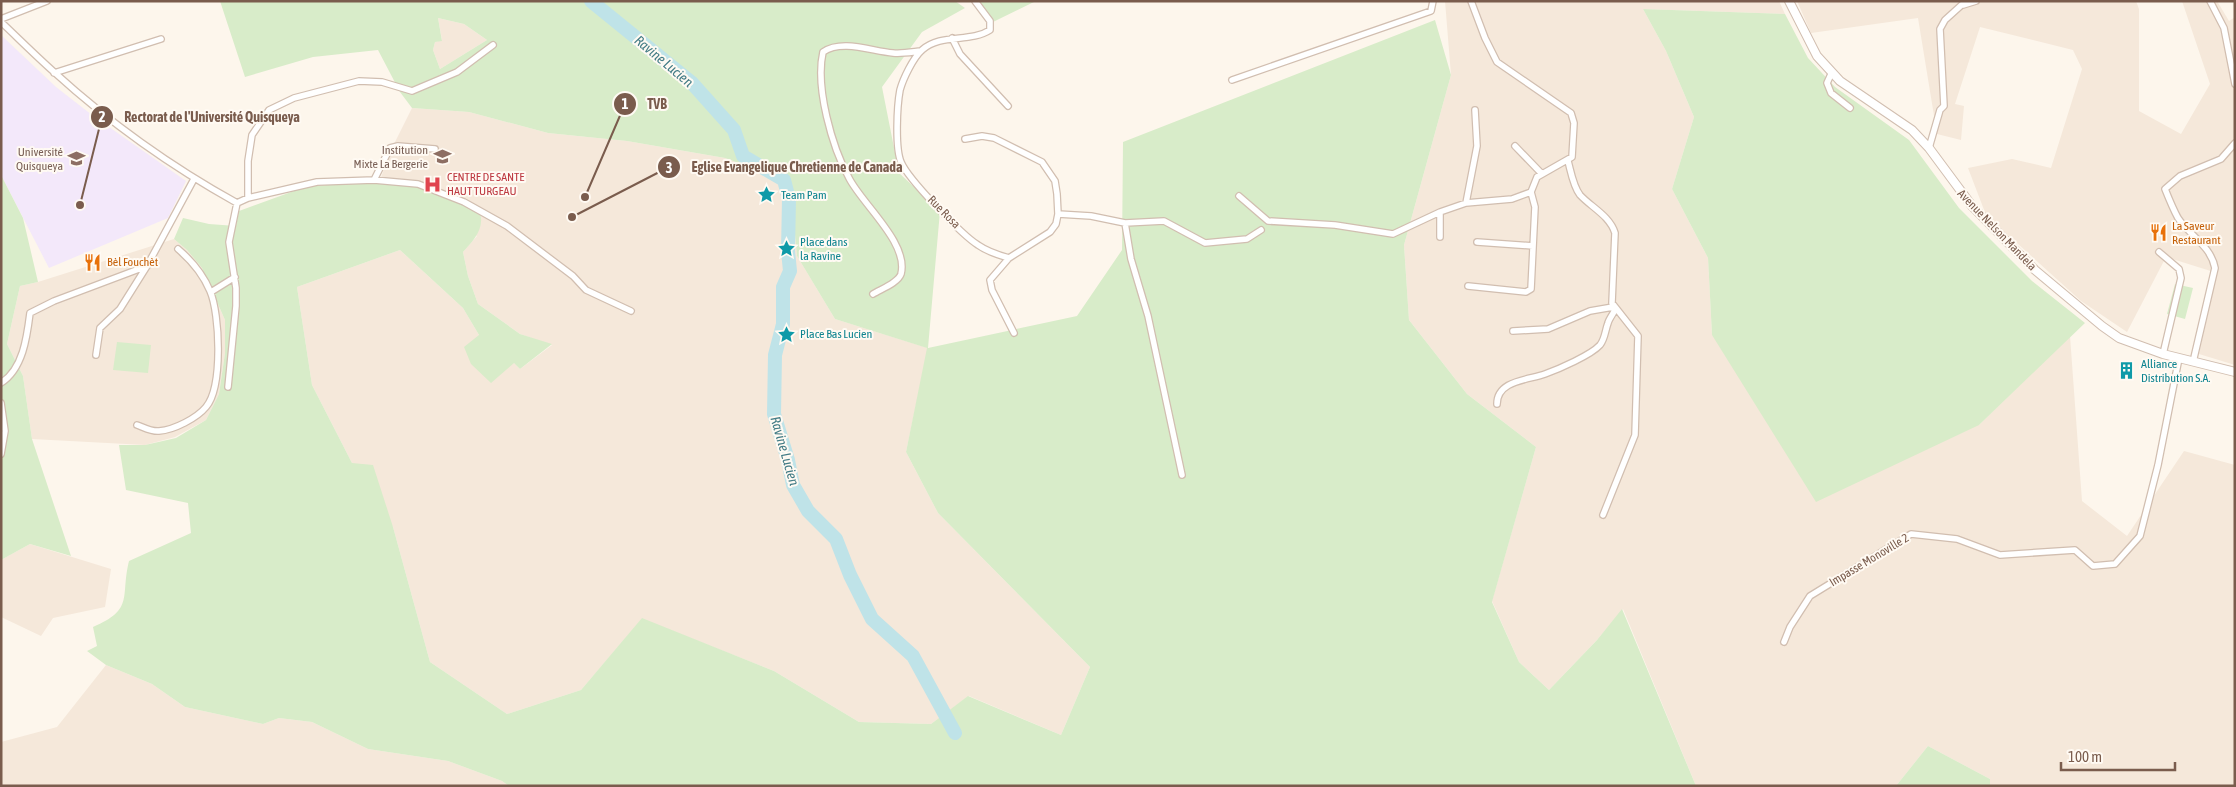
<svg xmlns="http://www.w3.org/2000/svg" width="2236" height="787" font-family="'Asap Condensed',sans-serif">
<rect width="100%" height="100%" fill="#fdf6ec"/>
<path fill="#f5e8da" d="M1445,1h334l6,13 -142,-5 23,42 28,66 -22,72 36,69 4,77 267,90 91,-89 12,165 45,35 57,-85 51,14v321h-245v-7l-62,-33 -32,40h-200l-73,-177 -26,31 -48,50 -30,-28 -27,-61 44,-154 -69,-53 -58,-74 -5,-75 47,-170z
M1797,1h339l3,8v102l42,23 29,-50 -28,-83h35l12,20 6,-4v348l-36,-11 18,-81 -51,-16 -39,75 -46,-31 -95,-86 -18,-47 44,-9 39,9 31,-99 -9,-19 -93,-23 -25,77 9,2 -3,34 -24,-6 -19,-116 -107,15z
M438,18l26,6 23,16 -47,29 -7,-19 2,-8 7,-2z
M412,108l57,4 79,21 79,8 98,17 65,24 7,74 38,63 93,29 -22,104 32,61 152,154 -29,68 -92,-39 -38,28 -72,-2 -85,-51 -132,-52 -61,71 -74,24 -77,-52 -37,-135 -41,-64 -40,-78 -15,-98 103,-37 63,58 16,27 19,11 22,23 32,-24 -32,-11 -42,-30 -10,-28 -5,-24 14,-16 -97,-56 13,-34z
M174,239l13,11 15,18 23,52v33l-6,41 -13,26 -31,17 -30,8 -113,-6 -9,-63 -16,-32 13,-58 18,-4z
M30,544l81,25 -6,38 -52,11 -12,18 -40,-19v-57z
M106,665l46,19 33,23 78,17 16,-6 33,4 56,27 80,12 54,20 7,5h-508v-44l56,-15z"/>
<path fill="#f3e8fa" d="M1,35l55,52 36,28 94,66 -18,37 -119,50 -48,-93z"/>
<path fill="#d8ecc9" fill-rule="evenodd" d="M220,1h735l10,7 -43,24 -40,55 17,86 41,38 -12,137 149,-32 45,-66 1,-108 312,-122 16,55 -47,170 5,75 58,74 69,53 -44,155 27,60 30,28 48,-50 25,-31 74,177h-1187l-7,-5 -54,-20 -80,-12 -56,-27 -33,-4 -16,6 -78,-17 -33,-23 -46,-19 -19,-14 10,-5 -4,-19c42,-18 27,-30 36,-66l62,-28 -3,-30 -62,-13 -7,-45h26l31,-7 30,-18 13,-26 6,-41v-33l-23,-52 -15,-18 -13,-11 9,-21 26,6 27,2 3,-15 66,-24 75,-7 47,8 53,25c5,16 -8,29 -17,39l5,24 10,28 42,30 32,10 -32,25 -6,-6 -23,20 -20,-19 -7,-17 15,-12 -16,-27 -63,-58 -103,37 15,98 40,78 21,2 20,62 37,135 77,52 74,-24 61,-72 132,53 85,51 72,2 37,-28 93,39 29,-68 -152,-154 -32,-61 21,-104 -92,-29 -38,-63 -7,-74 -65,-24 -98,-17 -79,-8 -79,-21 -57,-4 -12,-16 -22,-42 -65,7 -68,20zM438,18l26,6 23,16 -47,29 -7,-19 2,-8 7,-1z
M979,1h57l-43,21z
M1643,9l142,5 23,44 27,29 74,53 50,68 73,73 53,42 -106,102 -163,77 -104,-167 -4,-77 -36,-69 22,-72 -28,-66z
M1,175l22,43 15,64 -18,4 -13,58 16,32 9,63 39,117 -41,-12 -29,16z
M2175,284l18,4 -8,31 -18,-5z
M117,342l34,3 -3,28 -35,-3z
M1928,746l62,33v7h-94z"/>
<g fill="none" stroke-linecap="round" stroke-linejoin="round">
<path stroke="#bfe3e8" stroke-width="14" d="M591,1l101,82 42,47 9,26 41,24 5,19 -1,52 2,20 -7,16v37l-8,31 -1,59 14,46 5,25 15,26 28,28 14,36 22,44 41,37 42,77"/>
<defs>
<path id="minor" d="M975,1l15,20v9c-20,13 -49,3 -68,20 -9,8 -19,29 -22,40 -3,16 -5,58 1,72 7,17 61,73 77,83 10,7 20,10 31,13
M2210,1l14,27 11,56
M1963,5l13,-4
M1,19l46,-18
M1,22c18,17 35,34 53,50 55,50 118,95 183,131l11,-5 69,-16 57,-2 44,4 46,18 43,24 66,50 13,14 45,21
M952,38l8,16 48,52
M1832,72l-5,11 4,10 19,15
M54,73l107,-34
M1232,80l199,-69 2,-10
M965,139l17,-3 12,2 48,24 13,19 2,13 1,20 -2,10 -6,8 -41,26 -19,22 2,10 22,43
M1515,146l27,28
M1929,148l11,-38 4,-4 -4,-77 5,-9 21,-19
M1568,161c3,11 5,25 12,34 11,12 30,21 35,38l-3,70 26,33 -3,99 -32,80
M374,180l16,-32 8,-2 37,3
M1239,196l29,25 67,4 58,9 47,-22
M248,198v-37l4,-26 17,-25 25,-12 65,-17 23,1 30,9 45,-19 36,-27
M1466,203l11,-57 -2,-36
M1058,214l33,2 34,7 39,-2 41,22 42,-4 14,-9
M1125,223l6,36 17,57 34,159
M1440,237v-25l26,-9 46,-4 19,-7 6,-15 35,-20 2,-34 -3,-10 -74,-51 -12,-24 -14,-37
M1477,242l56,4
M2159,252l20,17 2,9 -18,76
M1468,286l58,6 5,-3 4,-82 -4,-15
M211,292l24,-15
M873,294c8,-5 25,-11 28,-20 8,-31 -39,-70 -52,-96 -17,-31 -34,-91 -26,-126 19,-13 48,-1 70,1 9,1 19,-1 28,-2
M1513,331l35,-2 42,-18 23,-4
M96,355l4,-27 20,-19 27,-43 47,-87
M2193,362l22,-94c-4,-22 -25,-32 -37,-50 -5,-9 -9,-19 -13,-29l15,-13 41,-17 14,-16
M1,383c22,-14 26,-46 29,-70l24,-12 93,-35
M228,387l8,-81v-18l-7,-46 8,-39
M1,403l4,28 -4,23
M1497,404c0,-24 32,-24 48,-30 14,-5 46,-19 55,-29 5,-6 5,-14 8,-22 1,-4 5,-9 7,-13
M137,425c6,2 15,7 22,6 15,-1 38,-13 47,-24 17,-20 14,-93 4,-116 -7,-17 -18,-30 -32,-42
M1784,642l6,-15 20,-31 101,-62 46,5 43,16 75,-5 18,16 22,-2 25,-28 18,-71 21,-107"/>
<path id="tertiary" d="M1789,1l28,55 23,25 72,49 17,18 43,58 63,64 67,56 17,12 44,16 72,18"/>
</defs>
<use href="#minor" stroke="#d1beb0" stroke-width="8"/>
<use href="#tertiary" stroke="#d1beb0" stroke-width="10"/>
<use href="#minor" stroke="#fff" stroke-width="5.5"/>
<use href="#tertiary" stroke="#fff" stroke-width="8"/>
</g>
<defs>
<symbol id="school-bare" viewBox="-9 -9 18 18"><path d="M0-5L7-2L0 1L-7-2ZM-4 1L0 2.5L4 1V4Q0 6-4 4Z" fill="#8d6e63" stroke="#fffaf3" stroke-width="2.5" paint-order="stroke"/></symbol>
<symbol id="university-bare" viewBox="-9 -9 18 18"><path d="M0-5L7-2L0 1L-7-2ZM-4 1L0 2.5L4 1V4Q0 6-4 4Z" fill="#8d6e63" stroke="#fffaf3" stroke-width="2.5" paint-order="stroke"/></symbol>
<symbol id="hospital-bare" viewBox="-9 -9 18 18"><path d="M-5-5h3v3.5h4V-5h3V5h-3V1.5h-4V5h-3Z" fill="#e0444e" stroke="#fffaf3" stroke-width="2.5" paint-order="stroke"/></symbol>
<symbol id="sight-bare" viewBox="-9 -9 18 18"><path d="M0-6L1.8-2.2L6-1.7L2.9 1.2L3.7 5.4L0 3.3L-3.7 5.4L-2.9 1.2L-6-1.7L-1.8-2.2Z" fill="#0f9aa8" stroke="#fffaf3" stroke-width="2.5" paint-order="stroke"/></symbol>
<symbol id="restaurant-bare" viewBox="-9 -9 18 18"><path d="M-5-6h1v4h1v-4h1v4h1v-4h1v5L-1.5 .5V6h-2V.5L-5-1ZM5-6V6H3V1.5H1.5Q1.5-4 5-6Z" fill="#e8710a" stroke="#fffaf3" stroke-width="2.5" paint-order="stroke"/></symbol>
<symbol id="building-bare" viewBox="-9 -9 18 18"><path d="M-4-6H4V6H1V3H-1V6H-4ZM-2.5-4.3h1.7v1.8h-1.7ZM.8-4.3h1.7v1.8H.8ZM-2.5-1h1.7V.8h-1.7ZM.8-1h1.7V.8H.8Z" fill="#0f9aa8" stroke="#fffaf3" stroke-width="2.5" paint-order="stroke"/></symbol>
</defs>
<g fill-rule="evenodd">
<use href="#school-bare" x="430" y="144" width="25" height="25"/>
<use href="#university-bare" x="64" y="146" width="25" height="25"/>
<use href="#hospital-bare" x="420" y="172" width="25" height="25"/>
<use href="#sight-bare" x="754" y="182" width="25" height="25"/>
<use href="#restaurant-bare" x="2146" y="220" width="25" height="25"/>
<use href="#sight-bare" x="774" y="236" width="25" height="25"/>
<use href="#restaurant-bare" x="80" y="250" width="25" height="25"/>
<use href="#sight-bare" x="774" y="322" width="25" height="25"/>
<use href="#building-bare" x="2114" y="358" width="25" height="25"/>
</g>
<g text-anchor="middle" stroke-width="4" stroke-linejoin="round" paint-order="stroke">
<g font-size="12" fill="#785e54" stroke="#fffaf3" text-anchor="end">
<text x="428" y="154">Institution<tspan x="428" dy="14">Mixte La Bergerie</tspan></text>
<text x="63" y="156">Université<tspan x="63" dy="14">Quisqueya</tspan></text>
</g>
<g font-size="12" fill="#be3a42" stroke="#fffaf3" text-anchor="start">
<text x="447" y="181">CENTRE DE SANTE<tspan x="447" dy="14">HAUT TURGEAU</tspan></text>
</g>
<g font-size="12" fill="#0d838f" stroke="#fffaf3" text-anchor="start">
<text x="781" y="199">Team Pam</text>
<text x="800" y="246">Place dans<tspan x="800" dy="14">la Ravine</tspan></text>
<text x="800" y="338">Place Bas Lucien</text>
<text x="2141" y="368">Alliance<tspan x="2141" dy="14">Distribution S.A.</tspan></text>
</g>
<g font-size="12" fill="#7a5c4d" stroke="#fffaf3">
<text transform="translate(944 212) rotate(45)" y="4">Rue Rosa</text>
<text transform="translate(1997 230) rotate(46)" y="4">Avenue Nelson Mandela</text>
<text transform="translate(1869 560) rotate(-31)" y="4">Impasse Monoville 2</text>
</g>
<g font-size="12" fill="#c56008" stroke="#fffaf3" text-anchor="start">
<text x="2172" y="230">La Saveur<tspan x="2172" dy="14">Restaurant</tspan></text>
<text x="107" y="266">Bèl Fouchèt</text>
</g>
<g font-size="14" font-style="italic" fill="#437c86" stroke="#fffaf3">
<text transform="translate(664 61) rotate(40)" y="5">Ravine Lucien</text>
<text transform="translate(785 451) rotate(74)" y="5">Ravine Lucien</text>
</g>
</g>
<path fill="none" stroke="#7a5c4d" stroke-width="2" d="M585 197L625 104M80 205L102 117M572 217L669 167"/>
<g fill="#7a5c4d" stroke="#fffaf3" stroke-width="2">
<circle cx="585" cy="197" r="5"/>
<circle cx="80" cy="205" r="5"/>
<circle cx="572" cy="217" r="5"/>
<circle cx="625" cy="104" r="12"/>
<circle cx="102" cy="117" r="12"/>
<circle cx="669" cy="167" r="12"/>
</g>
<g font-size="15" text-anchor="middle" font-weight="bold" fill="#fff">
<text x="625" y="109">1</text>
<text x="102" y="122">2</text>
<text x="669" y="173">3</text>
</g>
<g font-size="14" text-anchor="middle" font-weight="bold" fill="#7a5c4d" stroke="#fffaf3" stroke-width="4" stroke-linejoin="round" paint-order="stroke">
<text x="657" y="109">TVB</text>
<text x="212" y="122">Rectorat de l'Université Quisqueya</text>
<text x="797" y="172">Eglise Evangelique Chretienne de Canada</text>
</g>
<rect width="2236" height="787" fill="none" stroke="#7a5c4d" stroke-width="5"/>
<path d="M2061 762v8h114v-8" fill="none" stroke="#7a5c4d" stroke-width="2.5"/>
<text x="2068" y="762" font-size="15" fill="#7a5c4d" stroke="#fffaf3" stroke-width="4" paint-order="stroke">100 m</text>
</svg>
